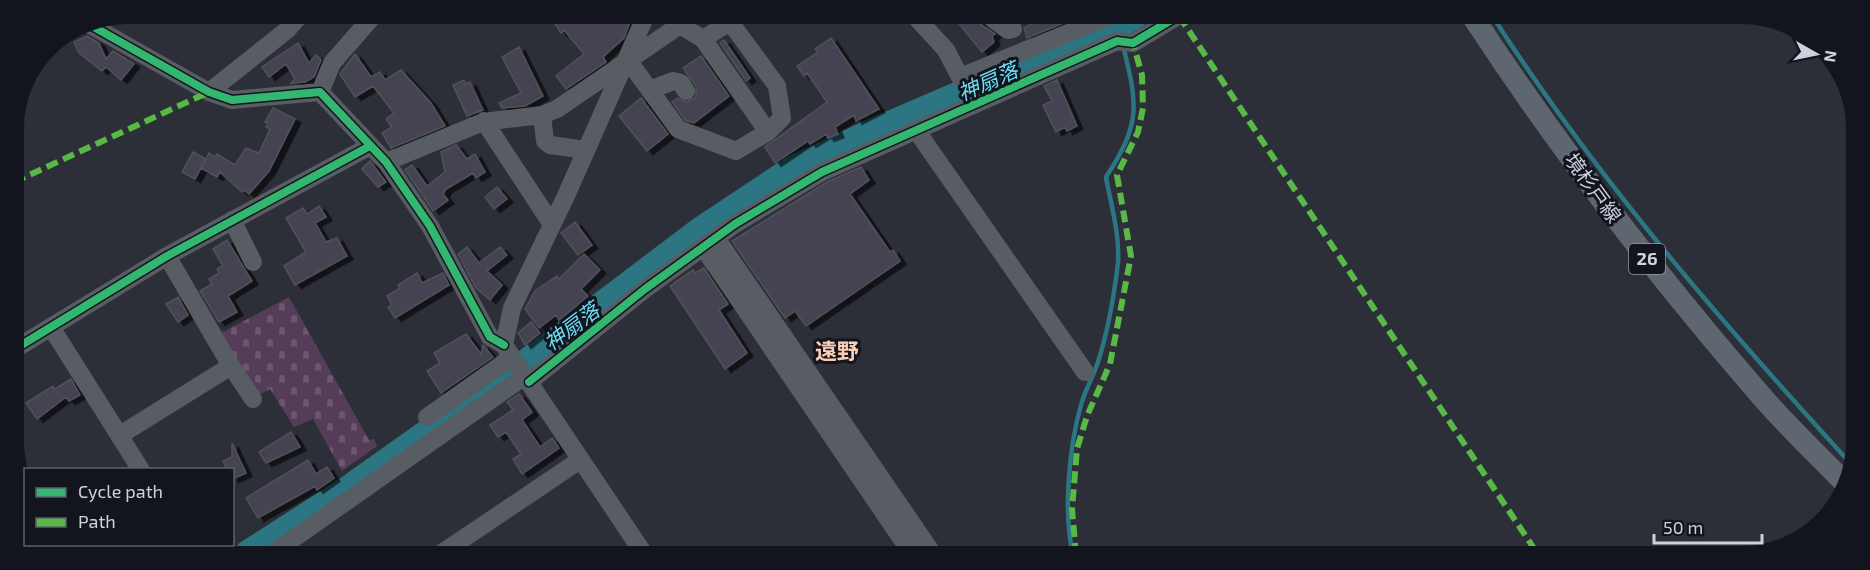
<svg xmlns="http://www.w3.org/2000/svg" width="1870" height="570" font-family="'Exo 2','Noto Sans JP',sans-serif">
<defs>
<pattern id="cemetery-stones" width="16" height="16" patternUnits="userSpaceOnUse" patternTransform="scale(1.5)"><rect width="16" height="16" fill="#553c58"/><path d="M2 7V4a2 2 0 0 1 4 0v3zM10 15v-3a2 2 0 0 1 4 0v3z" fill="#6c5770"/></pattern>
<filter id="shadow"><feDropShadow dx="6" dy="3.5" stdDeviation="0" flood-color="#0009"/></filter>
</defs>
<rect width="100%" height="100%" fill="#2c2f38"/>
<path fill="url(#cemetery-stones)" d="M289,297l80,143 5,-1 3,7 -35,25 -29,-52 -19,8 -24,-38 -15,8 -38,-62z"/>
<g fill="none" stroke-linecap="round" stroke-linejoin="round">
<path stroke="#2c7684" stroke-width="4.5" d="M1493,17c104,162 230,307 360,449
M1118,26l3,12
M700,230l7,10
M1073,555c-10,-43 -4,-108 8,-150 4,-15 12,-28 17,-43 10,-31 16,-66 20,-99 2,-28 -7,-58 -12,-86 35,-53 32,-72 17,-131"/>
<path stroke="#2c7684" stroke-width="26" d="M248,553l95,-61 179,-127 178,-135 92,-61 79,-37 247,-106 17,-10"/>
</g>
<path fill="#454351" stroke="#515159" stroke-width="1.5" filter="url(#shadow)" d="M549,14l74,1 7,7 -6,16 -21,19 3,5 -40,27 -10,-13 28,-22 -20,-24 -3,3z
M952,15h26l4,10 13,9 -3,2 2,6 -12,10z
M1048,16h33l-54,22 -3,-10z
M87,36l12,7 7,16 7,-8 21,13 -13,16 -15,-13 -4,4 -23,-18 -5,-11z
M831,38l48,71 -23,12 -2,-6 -19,12 3,7 -10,4 -2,-4 -16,10 -2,-3 -33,22 -10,-16 62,-45 -20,-29 -3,3 -7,-10 21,-14 -3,-3z
M724,40l26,38 -4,3 -26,-38z
M298,43l11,20 7,-8 5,5 -7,17 -9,5 -14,1 4,-4 -9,-15 -17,13 -7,-10z
M519,47l24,49 -18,10 -23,2 -3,-5 22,-10 -19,-36z
M355,54l16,23 9,-5 5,8 16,-10 30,33 14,23 -54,22 -9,-15 10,-6 -6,-8 8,-6 -21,-27 -18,11 -15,-23z
M701,56l28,40 -35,27 -9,-3 -13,-18 6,-4 9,4 9,-5v-11l-13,-18z
M464,80l2,4 4,-2 13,28 -16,6 -14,-31z
M1057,80l20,46 -10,5 -2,-4 -9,5 -13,-27 9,-4 -8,-15z
M641,98l27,36 -21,17 -28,-35z
M273,108l22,11 -26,52 -20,23 -5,-4 -2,2 -22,-20 -3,5 -16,-9 8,-15 6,4 2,-3 18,11 11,-17 13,5 11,-24 -4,-2 2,-4 -3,-1z
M456,145l11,14 8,-5 10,18 -9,6 -3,-5 -27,16 -3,5 5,6 -15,11 -28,-41 7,-5 15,21 18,-14 -4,-20z
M193,152l13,7 -11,20 -13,-7z
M370,161l16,21 -8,5 -16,-18z
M861,167l8,13 -19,14 40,58 3,-2 7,11 -94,65 -11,-15 -10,7 -53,-77 95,-59z
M497,187l10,12 -13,10 -9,-12z
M319,206l7,11 -11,6 11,19 11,-4 10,18 -52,29 -11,-19 22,-14 -20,-34 17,-10 4,6z
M575,222l17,23 -14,10 -17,-22z
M227,240l25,41 -24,15 9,16 -18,10 -19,-31 12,-7 -3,-5 10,-6 -2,-4 6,-3 -10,-17z
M467,247l12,16 21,-16 7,8 -20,16 15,14 -12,15 -14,-12 -18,-34z
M584,254l16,16 -19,19 7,7 -29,24 -3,-5 -17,13 -14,-19 10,-18 22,-15 2,3z
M704,268l24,36 -9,6 28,43 -22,16 -55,-83 23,-16 2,3z
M417,273l5,10 21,-10 6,12 -54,33 -7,-11 4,-2 -5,-9 13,-8 -2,-3z
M178,297l10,18 -10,7 -12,-18z
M531,322l9,11 -15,12 -7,-12z
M466,334l15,20 2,-9 10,12 -52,36 -14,-22 13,-8 -6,-10z
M71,379l9,16 -11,6 -3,-4 -29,22 -11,-16 27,-17 2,3z
M519,394l13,18 -10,8 18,27 12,-9 7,10 -37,26 -9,-15 8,-5 -15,-22 -8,5 -8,-12 23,-15 -6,-8z
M291,432l9,15 -34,16 -7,-11z
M232,443l14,30 -14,6v-9h-5l-4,-9 9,-4z
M308,460l8,14 11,-7 7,11 -17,12 -2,-4 -57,32 -12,-20z"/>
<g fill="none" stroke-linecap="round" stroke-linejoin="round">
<path stroke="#575d63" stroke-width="18" d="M914,15l32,35 14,27 150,-61
M989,16l19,14 5,-1
M85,22l124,70 23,8 88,-8 66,70 44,64 60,111 14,8
M703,39l65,93
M625,64l8,3 45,62 58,22 32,-19 14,-14 -5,-32 -47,-64
M650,90l23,-9 8,2 5,8
M209,92l78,-62 14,-16
M320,92l12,-29 42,-48
M542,115l3,26 5,4 36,5
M484,121l67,102
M916,130l169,242
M386,162l97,-40 59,-7 15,-6 123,-84 23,14 38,-24
M232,220l21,42
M716,238l217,316
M703,247l209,307
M51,327l90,143
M15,349l152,-93 203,-110
M231,366l22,33
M529,382l116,-93 90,-65 87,-52 284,-126 11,-5 16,2 45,-27
M427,417l85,-60
M120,435l111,-69 -64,-110
M273,553l252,-177
M442,553l138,-93
M644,554l-140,-209 8,-37 53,-110 81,-183"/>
<path stroke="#5e676f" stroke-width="22" d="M1473,17c86,131 181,255 284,374 27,32 58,61 88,92"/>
<path stroke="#58b947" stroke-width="6" stroke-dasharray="12 6" stroke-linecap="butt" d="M1179,16l360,540
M1820,48l20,28
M14,182l195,-90
M1804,536l10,-6
M1076,555l-4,-46 5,-60 10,-33 23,-52 21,-108 -14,-81 21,-43 5,-24 -1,-33 -9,-32"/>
<defs>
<path id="cycleway" d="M85,22l124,70 23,8 88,-8 66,70 44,64 60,111 14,8
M15,349l152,-93 203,-110
M529,382l116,-93 90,-65 87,-52 284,-126 11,-5 16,2 45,-27"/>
</defs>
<use href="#cycleway" stroke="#12151d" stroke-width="11"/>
<use href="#cycleway" stroke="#33b770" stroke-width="8"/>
</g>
<g text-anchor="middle" stroke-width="6" stroke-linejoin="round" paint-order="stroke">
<rect fill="#12151d" stroke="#9599a3" stroke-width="1.5" x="1629" y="244" width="36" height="30" rx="4.5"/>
<g font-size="18" font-weight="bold" fill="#cdd1dd">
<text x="1647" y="265">26</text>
</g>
<g font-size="20" fill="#cdd1dd" stroke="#12151d">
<text transform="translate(1593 188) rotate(54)" y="7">境杉戸線</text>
</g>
<g font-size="21" font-style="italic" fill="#6bdff6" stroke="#12151d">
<text transform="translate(988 82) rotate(-24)" y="7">神扇落</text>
<text transform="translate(572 327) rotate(-37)" y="7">神扇落</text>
</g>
<g font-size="22" font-weight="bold" fill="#fbceb7" stroke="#12151d">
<text x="837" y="359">遠野</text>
</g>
</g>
<path d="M0 0H1870V570H0ZM128 24H1742A104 104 0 0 1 1846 128V442A104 104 0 0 1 1742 546H128A104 104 0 0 1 24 442V128A104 104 0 0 1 128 24Z" fill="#12151d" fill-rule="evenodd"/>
<rect x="24" y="468" width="210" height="78" fill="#12151d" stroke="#5d606a" stroke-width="1.5"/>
<rect x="36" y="488" width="30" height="9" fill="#33b770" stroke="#5d606a" stroke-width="1.5"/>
<text x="78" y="498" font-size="18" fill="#cdd1dd">Cycle path</text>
<rect x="36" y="518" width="30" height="9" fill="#58b947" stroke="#5d606a" stroke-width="1.5"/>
<text x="78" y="528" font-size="18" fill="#cdd1dd">Path</text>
<g transform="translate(1816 54) rotate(99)" stroke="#12151d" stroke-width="4.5" paint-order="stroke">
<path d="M0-4.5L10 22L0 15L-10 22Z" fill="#cdd1dd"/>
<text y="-9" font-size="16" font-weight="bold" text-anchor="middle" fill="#cdd1dd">N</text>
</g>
<path d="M1654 534v9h108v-9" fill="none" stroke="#cdd1dd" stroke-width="3"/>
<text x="1663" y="534" font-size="18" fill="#cdd1dd" stroke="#12151d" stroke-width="4.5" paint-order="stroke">50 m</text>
</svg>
